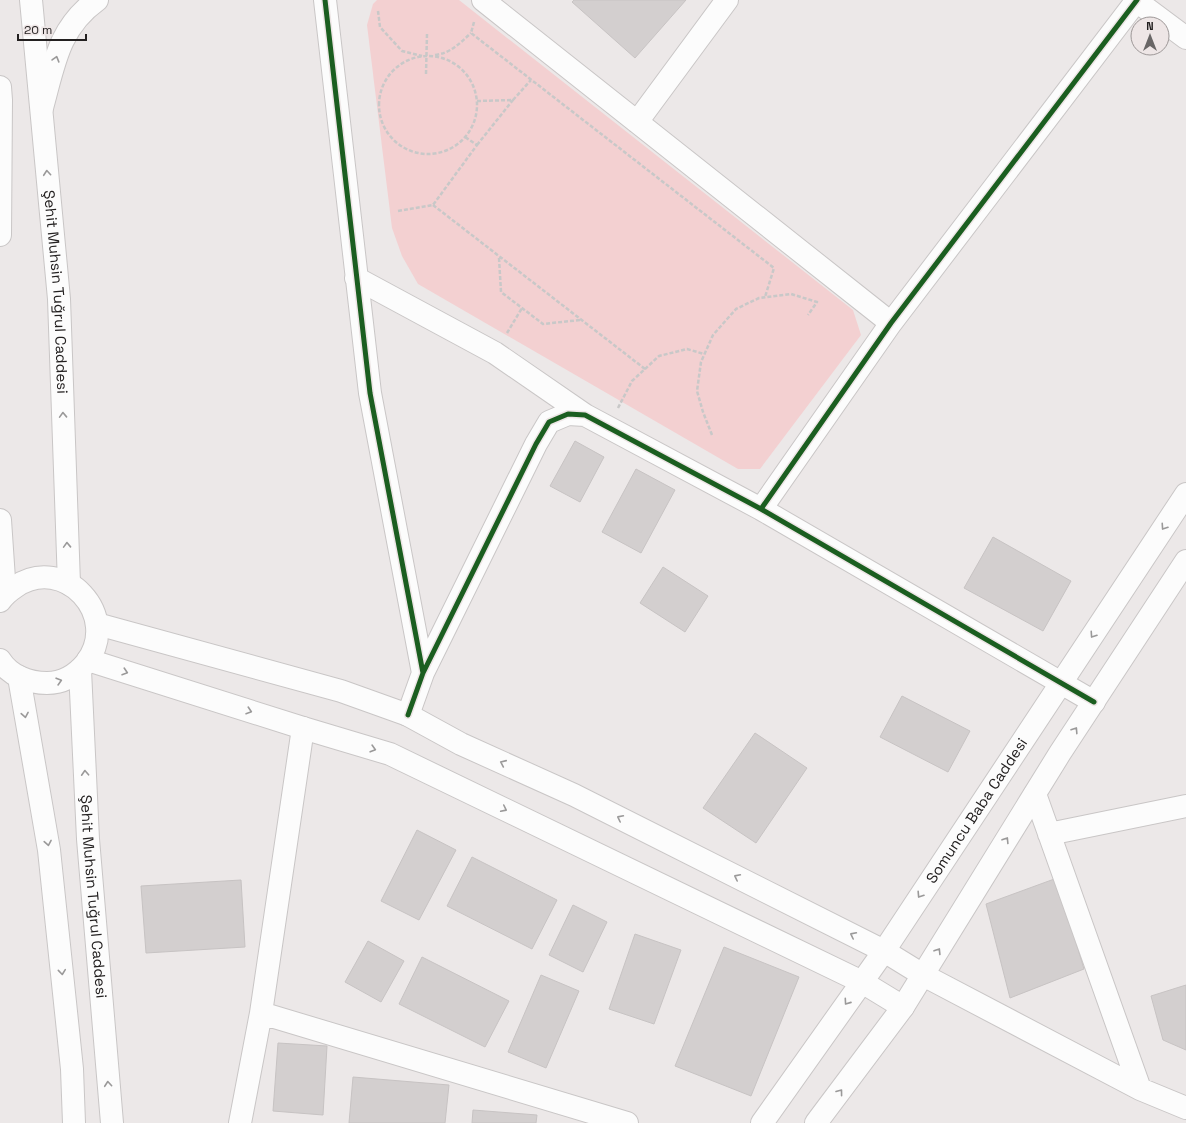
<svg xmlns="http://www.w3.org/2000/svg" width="1186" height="1123" font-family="'Space Grotesk',sans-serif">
<rect width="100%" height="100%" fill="#ece8e8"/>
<path fill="#f3d0d1" d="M377,0h82l394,310 8,25 -101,134h-22l-320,-185 -16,-28 -10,-28 -25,-203 6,-21z"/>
<path fill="#d3cfcf" stroke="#c7c3c3" d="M574,0h112l-51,58 -63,-56z
M575,441l29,16 -24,45 -30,-16z
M636,469l39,21 -34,63 -39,-21z
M993,537l78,44 -28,50 -79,-43z
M663,567l45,29 -23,36 -45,-29z
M902,696l68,35 -22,41 -68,-35z
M755,733l52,35 -51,75 -53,-35z
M417,830l39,20 -37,70 -38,-19z
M472,857l85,43 -25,49 -85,-43z
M1057,878l27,91 -74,29 -24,-94z
M241,880l4,67 -99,6 -5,-67z
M573,905l34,17 -24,50 -34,-17z
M635,934l46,16 -27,74 -45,-15z
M368,941l36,20 -23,41 -36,-20z
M724,947l75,30 -48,119 -76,-30z
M422,957l87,44 -24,46 -86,-43z
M541,975l38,16 -33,77 -38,-16z
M1186,985v65l-23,-10 -12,-44z
M278,1043l49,3 -4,69 -50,-4z
M353,1077l96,8 -4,38h-96z
M473,1110l64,5 -1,8h-64z"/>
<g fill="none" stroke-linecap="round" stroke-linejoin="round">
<defs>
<path id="minor" d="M325,0l45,393 53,280
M483,0l408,323
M1135,0l51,38
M42,108c12,-43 16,-80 55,-108
M637,122l90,-122
M356,278l139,75 90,62
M761,509l130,-186 246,-323
M408,715l15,-42 113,-229 13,-22 19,-8 17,1 176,94 333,193
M1035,794l105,295
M1049,834l137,-28
M923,975l217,114 46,19
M261,1013l366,110
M240,1123l21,-110 42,-285"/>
<g id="major">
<path id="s1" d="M31,0l28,299 10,285"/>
<path d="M0,87l1,13 -1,135"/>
<path d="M0,520l5,74"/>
<path d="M0,601c4,-6 9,-10 15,-14 49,-34 107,29 71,76 -10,12 -23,20 -39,20 -18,0 -37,-7 -47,-23"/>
<path d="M97,624l244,67 67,24 53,29 113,51 310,156 39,24"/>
<path d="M88,660l215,68 87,26 472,228 41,25"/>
<path id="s2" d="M80,670l8,169 24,284"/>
<path d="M19,677l30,173 23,219 2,54"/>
<path id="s3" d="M762,1123l122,-172 302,-457"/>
<path d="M816,1123l87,-116 157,-254 126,-192"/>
</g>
</defs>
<use href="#minor" stroke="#c9c6c6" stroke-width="24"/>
<use href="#major" stroke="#c9c6c6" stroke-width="24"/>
<path stroke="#c8c8c8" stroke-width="2.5" stroke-dasharray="4 2" stroke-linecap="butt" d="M378,11l2,16 22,24 20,5
M474,22l-3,11 303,235 -9,29
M435,55c16,-2 25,-12 36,-22
M379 105a49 49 0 1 1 98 0a49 49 0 1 1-98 0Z
M426,74l1,-40
M477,101l36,-1 18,-20
M477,145l36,-45
M433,205l212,164
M398,211l35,-6 44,-60 -12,-8
M499,258l2,34 42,32 37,-4
M507,333l15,-25
M618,408l14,-27 27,-25 28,-7 17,5
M712,435l-9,-23 -6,-21 4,-29 12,-27 23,-26 23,-11 32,-4 26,8 -9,13"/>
<use href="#minor" stroke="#fcfcfc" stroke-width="22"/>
<use href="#major" stroke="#fcfcfc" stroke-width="22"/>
<defs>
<path id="cycleway" d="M325,0l45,393 53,280
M761,509l130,-186 246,-323
M408,715l15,-42 113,-229 13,-22 19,-8 17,1 176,94 333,193"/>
</defs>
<use href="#cycleway" stroke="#eee6e6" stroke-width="8"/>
<use href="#cycleway" stroke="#1b5e20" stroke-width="5"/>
</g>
<defs><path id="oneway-chevron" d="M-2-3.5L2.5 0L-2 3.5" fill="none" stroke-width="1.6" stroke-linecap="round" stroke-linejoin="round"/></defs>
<g stroke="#9a9999">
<use href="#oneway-chevron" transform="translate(56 59) rotate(-74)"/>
<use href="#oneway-chevron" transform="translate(47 173) rotate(-95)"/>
<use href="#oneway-chevron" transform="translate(63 415) rotate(-92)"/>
<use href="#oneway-chevron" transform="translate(1164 527) rotate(124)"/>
<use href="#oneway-chevron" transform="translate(67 545) rotate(-92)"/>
<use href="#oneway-chevron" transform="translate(1093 635) rotate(124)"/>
<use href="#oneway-chevron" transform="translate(125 672) rotate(18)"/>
<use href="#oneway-chevron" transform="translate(59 681) rotate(-16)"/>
<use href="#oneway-chevron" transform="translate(249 711) rotate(18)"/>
<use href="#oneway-chevron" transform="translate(25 715) rotate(80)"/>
<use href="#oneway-chevron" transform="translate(1075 730) rotate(-57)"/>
<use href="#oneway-chevron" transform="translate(373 749) rotate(16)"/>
<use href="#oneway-chevron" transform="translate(503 763) rotate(-156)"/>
<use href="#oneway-chevron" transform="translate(85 773) rotate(-93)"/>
<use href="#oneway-chevron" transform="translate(504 809) rotate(26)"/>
<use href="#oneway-chevron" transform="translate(620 818) rotate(-153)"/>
<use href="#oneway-chevron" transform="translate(1006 840) rotate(-58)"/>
<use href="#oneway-chevron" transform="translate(48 843) rotate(80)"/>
<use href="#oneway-chevron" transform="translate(737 877) rotate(-153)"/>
<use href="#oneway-chevron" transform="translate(920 895) rotate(123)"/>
<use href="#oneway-chevron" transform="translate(853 935) rotate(-153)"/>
<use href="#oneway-chevron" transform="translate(938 951) rotate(-58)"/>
<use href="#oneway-chevron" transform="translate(62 972) rotate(84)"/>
<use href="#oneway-chevron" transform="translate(847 1002) rotate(125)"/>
<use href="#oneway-chevron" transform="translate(108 1084) rotate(-95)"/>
<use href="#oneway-chevron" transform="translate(840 1092) rotate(-53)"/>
</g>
<g text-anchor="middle" stroke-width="4" stroke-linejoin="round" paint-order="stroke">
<g font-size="15" fill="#232020" stroke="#eee6e6">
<text dy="5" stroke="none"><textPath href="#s1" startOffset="293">Şehit Muhsin Tuğrul Caddesi</textPath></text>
<text dy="5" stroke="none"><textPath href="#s3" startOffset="379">Somuncu Baba Caddesi</textPath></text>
<text dy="5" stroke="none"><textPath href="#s2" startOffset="227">Şehit Muhsin Tuğrul Caddesi</textPath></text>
</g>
</g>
<g transform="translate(1150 36)"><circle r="19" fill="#eee6e6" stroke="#9d9797"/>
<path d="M0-3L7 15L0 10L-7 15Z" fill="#696666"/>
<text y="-6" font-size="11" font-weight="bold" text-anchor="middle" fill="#232020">N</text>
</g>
<path d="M18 34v6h68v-6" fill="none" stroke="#232020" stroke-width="2"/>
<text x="24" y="34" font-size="12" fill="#232020" stroke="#eee6e6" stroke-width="3" paint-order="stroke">20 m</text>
</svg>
